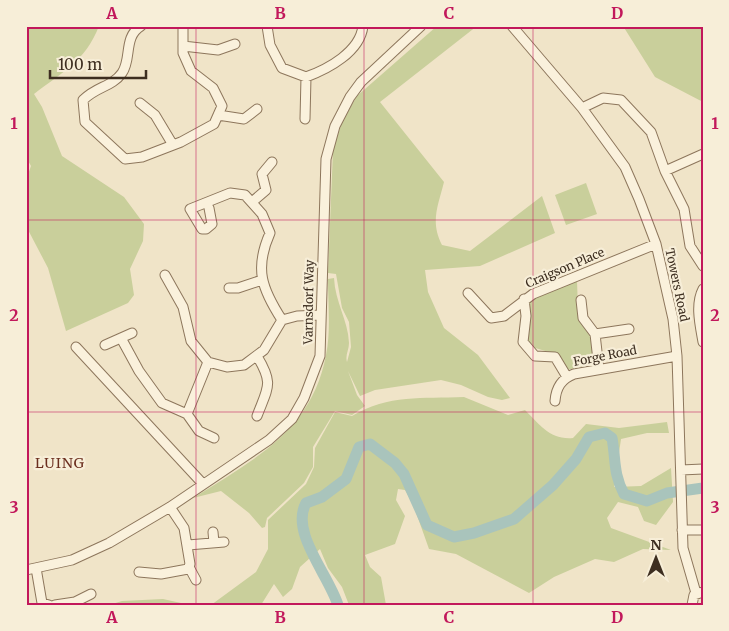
<svg xmlns="http://www.w3.org/2000/svg" width="729" height="631" font-family="Merriweather,serif">
<rect width="100%" height="100%" fill="#f0e4c8"/>
<path fill="#c9cf9b" d="M26,26h73c-14,36 -37,46 -65,68l8,13 20,49 62,41 20,27 -1,17 -13,28 4,26 -6,8 -62,28 -18,-63 -22,-42v-46l5,-14 -5,-9z
M437,26h40l-97,76 64,80c-6,24 -14,40 -2,63l28,6 72,-55 13,37 -75,33 -55,4 3,22 16,36 34,27 32,43 -8,2 -14,-3 -27,-12 -20,-5 -66,10 -15,6 -12,-25 9,24 8,11 -13,9 -17,-4 -22,36v20l-9,16 -37,35 -2,9 -3,1 -13,-15 -28,-22 -28,7c60,-38 119,-67 133,-143 5,-24 2,-51 2,-76l6,-1c1,24 14,42 15,65 0,7 -4,12 -2,19l4,-15 -2,-25 -7,-14 -6,-34 -8,-1 5,-123 9,-28 15,-26z
M623,26h80v76l-48,-25z
M586,183l11,31 -31,11 -11,-30z
M577,281l1,28 13,29 4,25 -28,7 -15,-17 -20,-6 -5,-5v-41z
M464,397l44,18 17,-5c15,15 25,30 48,28l13,-14 33,4 48,-6 2,11h-22l-26,6 -7,48 27,-1 30,-18 2,34 -17,23 -12,-4 -6,-14 -20,-5 -11,16 4,10 60,22 -28,-1 -29,13 -19,-3 -41,18 -25,16 -73,-39 -27,-5 -16,-45 -8,-14 -7,-1 -2,11 9,16 -10,28 -30,11 5,12 11,10 5,28h-37l-7,-18 -14,-19 -8,-19 -20,18 -8,22 -9,8 -9,-13 -13,21h-50l45,-33 12,-23v-29l38,-36 8,-17 1,-19 20,-36 17,4c37,-22 70,-17 112,-19z
M163,599l27,6h-81l13,-4z"/>
<g fill="none" stroke-linecap="round" stroke-linejoin="round">
<path stroke="#a9c4bc" stroke-width="11" d="M338,605c-10,-31 -48,-73 -32,-102l16,-6 24,-18 13,-32 11,-3 25,19 9,11 23,51 27,12 20,-4 40,-14 39,-34 23,-26 13,-22 16,-4 7,5c4,22 1,35 12,56l23,7 20,-8 36,-5"/>
<defs>
<path id="minor" d="M141,26c-18,11 -9,33 -19,47 -10,14 -25,13 -39,27l2,22 40,37 17,-2 39,-15 33,-18 8,-18 -9,-18 -22,-17 -8,-18v-27
M267,26l3,19 12,23 24,9c22,-8 54,-25 57,-51
M512,26l70,82 43,59 14,32 17,45 17,75 4,37 6,192 13,45
M183,46l35,4 17,-6
M140,103l15,12 18,30
M582,108l21,-10 18,2 30,32 14,39 19,38 6,37 13,20
M218,115l26,4 13,-10
M305,119l1,-42
M665,171l38,-17
M252,202l14,-12 -4,-16 10,-12
M209,208l3,16 -6,5h-4l-12,-20 40,-16 15,2 17,19 8,19c-16,36 -8,56 12,87
M165,275l18,32 8,34 17,21 19,5 17,-2 20,-15 18,-30 15,-4 24,-1
M229,288h9l24,-8
M703,289c-8,15 -3,36 0,53
M468,293l23,25 13,-2 29,-22 123,-50
M524,299l2,17 -3,26 12,14 20,1 12,20
M581,300l2,18 12,16 4,35
M595,334l34,-5
M121,338l18,33 23,32 25,11
M105,345l27,-12
M76,347l127,137
M555,401c1,-13 6,-22 19,-27l103,-18
M187,414l21,-52
M187,414l12,17 15,7
M257,416c11,-29 17,-32 0,-60
M681,470l22,-1
M682,530h21
M213,532l1,11
M188,545l36,-3
M189,567l7,13
M36,568l6,35 7,2
M26,570l46,-10 37,-17 61,-36 99,-67 23,-21 12,-21 16,-42 6,-197 9,-33 15,-29 11,-15 60,-56
M139,572l22,2 27,-5 2,-5 -6,-36 -14,-21
M55,605l20,-3 16,-8
M692,605l2,-10 9,-3"/>
</defs>
<use href="#minor" stroke="#8d765c" stroke-width="11"/>
<use href="#minor" stroke="#faf1dc" stroke-width="9"/>
</g>
<path fill="none" stroke="#c2185b" stroke-width="1" stroke-opacity="0.55" d="M196,26v579M364,26v579M533,26v579M26,220h677M26,412h677"/>
<g text-anchor="middle" stroke-width="4.5" stroke-linejoin="round" paint-order="stroke">
<g font-size="12" fill="#3d2e20" stroke="#f7eed8">
<text transform="translate(565 268) rotate(-23)" y="4">Craigson Place</text>
<text transform="translate(677 285) rotate(78)" y="4">Towers Road</text>
<text transform="translate(309 302) rotate(-89)" y="4">Varnsdorf Way</text>
<text transform="translate(605 356) rotate(-11)" y="4">Forge Road</text>
</g>
<g font-size="14" letter-spacing="1" fill="#6b2e1e" stroke="#f7eed8">
<text x="60" y="468">LUING</text>
</g>
</g>
<rect width="729" height="631" fill="none" stroke="#f7eed8" stroke-width="55"/>
<g transform="translate(656 558)" stroke="#f7eed8" stroke-width="4" paint-order="stroke">
<path d="M0-4L9 19L0 12L-9 19Z" fill="#3d2e20"/>
<text y="-8" font-size="14" font-weight="bold" text-anchor="middle" fill="#3d2e20">N</text>
</g>
<path d="M50 70v8h96v-8" fill="none" stroke="#3d2e20" stroke-width="2.5"/>
<text x="58" y="70" font-size="15" fill="#3d2e20" stroke="#f7eed8" stroke-width="4" paint-order="stroke">100 m</text>
<rect x="28" y="28" width="674" height="576" fill="none" stroke="#c2185b" stroke-width="2"/>
<g font-size="16" text-anchor="middle" font-weight="bold" fill="#c2185b">
<text x="112" y="19">A</text>
<text x="280" y="19">B</text>
<text x="449" y="19">C</text>
<text x="617" y="19">D</text>
<text x="14" y="129">1</text>
<text x="715" y="129">1</text>
<text x="14" y="321">2</text>
<text x="715" y="321">2</text>
<text x="14" y="513">3</text>
<text x="715" y="513">3</text>
<text x="112" y="623">A</text>
<text x="280" y="623">B</text>
<text x="449" y="623">C</text>
<text x="617" y="623">D</text>
</g>
</svg>
